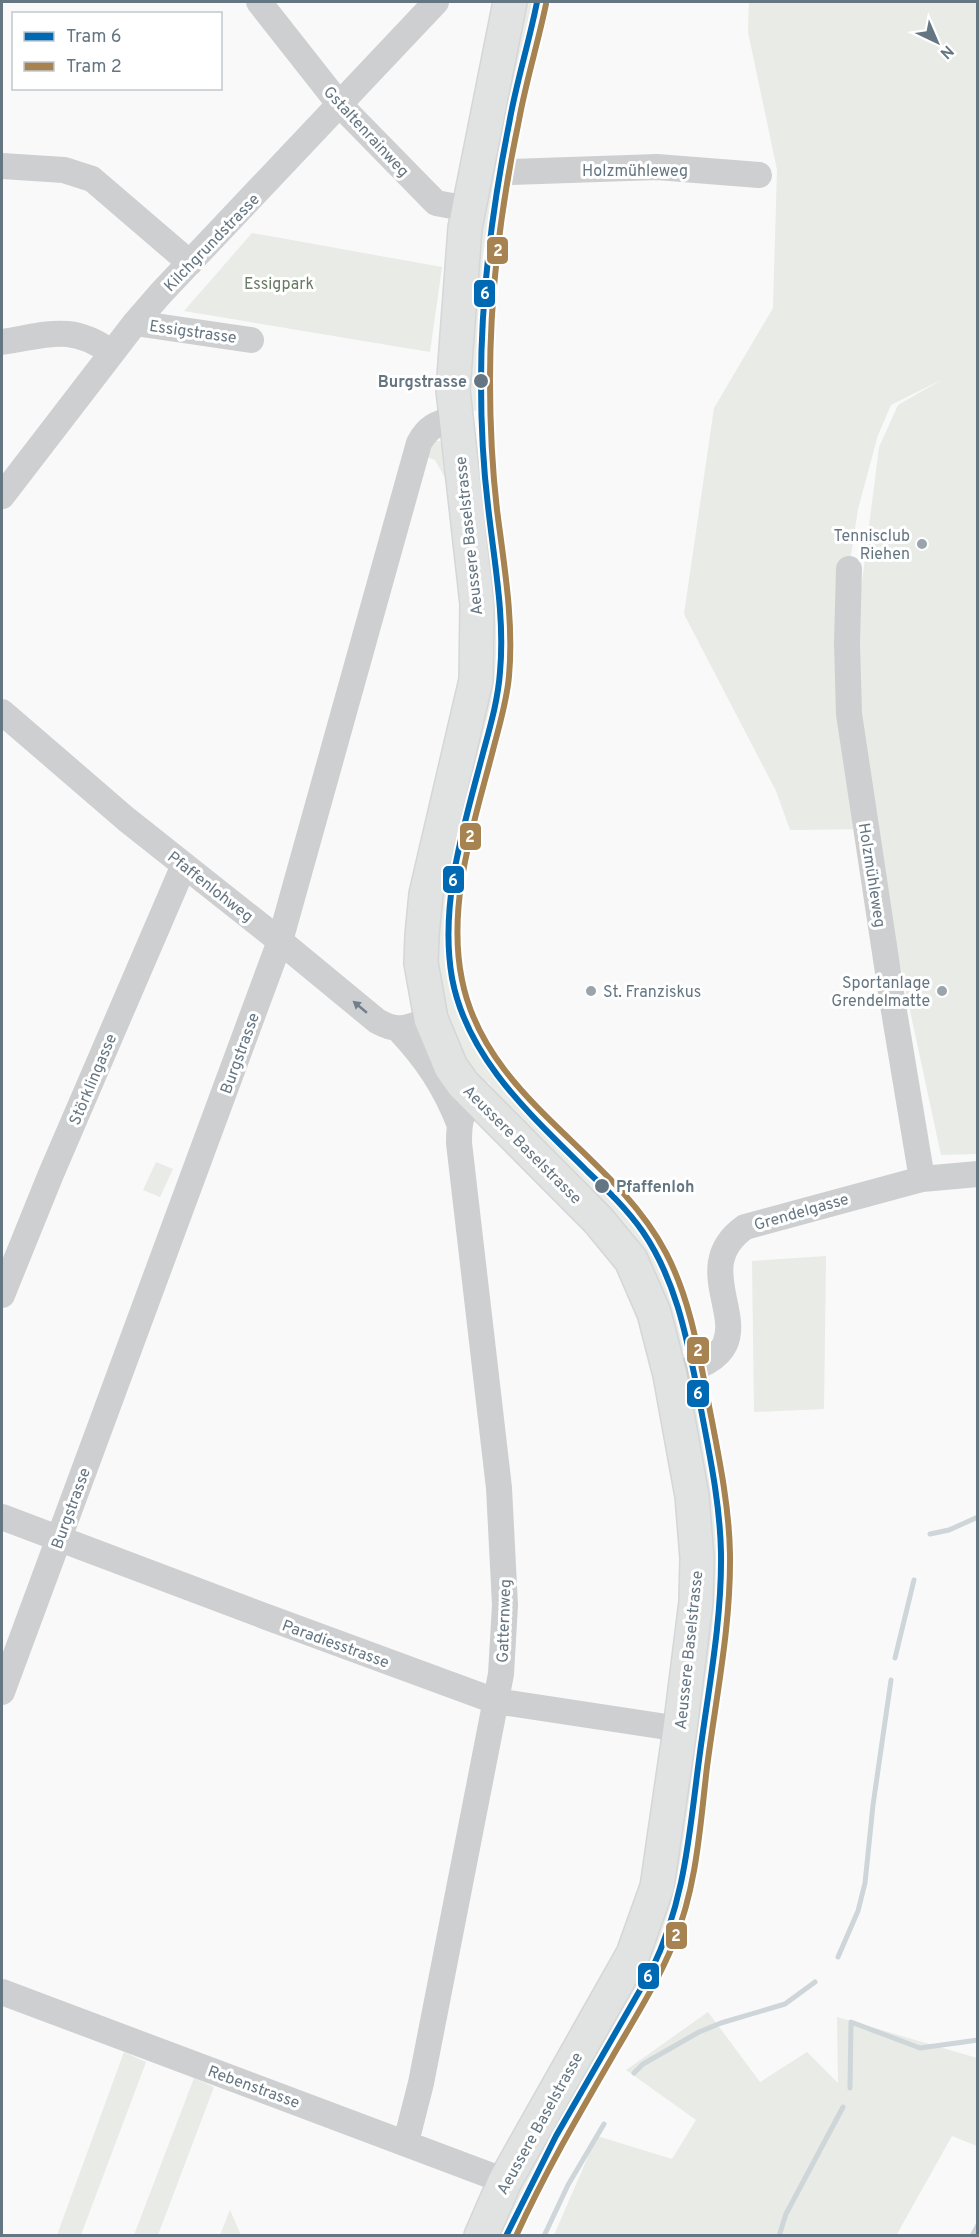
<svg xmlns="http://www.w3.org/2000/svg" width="979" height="2237" font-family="Overpass,sans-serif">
<rect width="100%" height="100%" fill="#f9f9f9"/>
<path fill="#e8ebe6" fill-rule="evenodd" d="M520,2h20l-32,158 -7,47h-5l-10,117 -1,71h4l-3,15 -21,1 12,-159z
M749,2h228v1152l-36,1 -70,-326 -81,1 -14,-39 -92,-177 30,-206 59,-100 4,-138 -29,-138zM943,379l-45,26 -19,42 -27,214 -3,-93 9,-59 20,-74 13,-30z
M252,233l190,34 -12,85 -246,-41z
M434,440l10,2 6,35 -5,1 -10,-18 -11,-4z
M487,455l2,10 17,146 1,41 -4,39 -38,164 -10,62v34l6,36 12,31 10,24 19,27 -7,6 14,11 113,114 3,-2 29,27 16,24 4,23 20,64 1,11 -3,3 -14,1 -190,-269 -7,6 -38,-67 -10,-90 31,-157 4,-317z
M156,1162l17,7 -13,28 -17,-7z
M826,1256l-2,153 -70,3 -2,-151z
M700,1377l2,2 22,129 2,69 -41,323 -14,44 -13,29 -106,182 -40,80 -21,1 138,-255 63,-286 -12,-311z
M708,2012l52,70 47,-30 31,31 -1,-66 140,41v88l-25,-10 -55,98 2,1h-345l43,-99 75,23 24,-39 -70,-50z
M124,2052l22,10 -65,173h-24z
M194,2078l20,9 -56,148h-24z
M230,2210l11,25h-21z"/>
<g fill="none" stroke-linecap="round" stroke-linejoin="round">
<path stroke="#ced6d9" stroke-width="5" d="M930,1534l19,-4 29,-13
M895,1658l19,-78
M838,1957l20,-46 7,-28 8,-78 18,-125
M634,2073l9,-9 56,-32 22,-9 64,-19 30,-22
M850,2088l1,-66 69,26 58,-8
M544,2236l24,-51 36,-61
M779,2236l7,-22 57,-107
M972,2236l6,-11"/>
<defs>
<path id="major" d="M481,2236l24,-55 128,-227 24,-67 23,-158 16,-127 1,-44 -5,-62 -22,-121 -16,-62 -23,-53 -33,-40 -135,-136 -12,-17 -20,-48 -10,-56 1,-28 4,-41 50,-214 1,-76 -24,-214 12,-162 45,-226"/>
</defs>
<use href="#major" stroke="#d5d6d7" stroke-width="36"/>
<path stroke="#cecfd0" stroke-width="26" d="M259,2l81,103 96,98 32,6
M2,166l62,4 28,9 98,84
M511,172l146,-5 102,8
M135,323l116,17
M2,342c46,-7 70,-19 110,11
M2,496l133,-173 26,-30 275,-291
M849,569l-2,74 2,71 43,285 30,180
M2,712l124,107 154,122 97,80c23,13 31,6 54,-2
M399,1030c27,29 45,55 60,93
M2,1295l49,-121 133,-309
M670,1375c121,-26 4,-98 75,-148l177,-48 56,-5
M2,1517l262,99 231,85 185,28
M2,1692l278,-751 139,-498c8,-15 18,-21 36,-24
M2,1992l503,189
M406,2142l15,-59 80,-409 4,-69 -6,-117 -40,-345c0,-22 1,-29 16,-45"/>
<use href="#major" stroke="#e1e2e2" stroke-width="33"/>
<defs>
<path id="tram-1" d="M506,2236l50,-100 95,-165c34,-69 38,-136 48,-211 9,-69 23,-138 22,-207 -1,-55 -14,-110 -24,-165 -11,-54 -22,-109 -54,-156 -16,-23 -36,-42 -56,-61 -55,-55 -120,-112 -135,-193 -13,-75 12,-152 31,-225 7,-26 15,-53 17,-81 5,-56 -6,-111 -12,-166 -5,-41 -7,-83 -7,-124 0,-87 11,-173 28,-258 7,-41 20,-81 28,-122"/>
<path id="tram-2" d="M516,2236c30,-66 66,-127 102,-189 20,-34 41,-68 56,-105 23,-56 26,-116 33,-175 9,-70 24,-141 23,-213 -1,-55 -14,-110 -24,-164 -9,-47 -18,-95 -40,-137 -53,-102 -180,-153 -204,-273 -16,-78 13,-159 32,-234 6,-23 13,-46 15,-70 5,-55 -5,-111 -12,-166 -5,-43 -7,-87 -7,-130 0,-88 11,-175 29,-260 7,-39 19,-77 27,-116"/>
</defs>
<use href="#tram-1" stroke="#fff" stroke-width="10"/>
<use href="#tram-2" stroke="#fff" stroke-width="10"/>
<use href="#tram-1" stroke="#0069b4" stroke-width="6"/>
<use href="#tram-2" stroke="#a68351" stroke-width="6"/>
</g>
<defs><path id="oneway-solid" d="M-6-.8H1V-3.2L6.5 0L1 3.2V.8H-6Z" transform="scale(1.5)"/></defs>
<use fill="#707f8b" href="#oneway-solid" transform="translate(360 1007) rotate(-140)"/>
<g fill="#657683" stroke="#fff" stroke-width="2">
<circle cx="481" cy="381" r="8"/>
<circle cx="602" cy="1186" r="8"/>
</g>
<g fill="#99a4ac" stroke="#fff" stroke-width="2">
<circle cx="922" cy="544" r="6"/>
<circle cx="591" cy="991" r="6"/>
<circle cx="942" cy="991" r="6"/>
</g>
<g text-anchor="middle" stroke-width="6" stroke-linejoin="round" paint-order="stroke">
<g font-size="16" fill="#657683" stroke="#fff">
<text transform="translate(367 131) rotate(47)" y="6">Gstaltenrainweg</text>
<text x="635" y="176">Holzmühleweg</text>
<text transform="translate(211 242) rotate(-46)" y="6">Kilchgrundstrasse</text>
<text transform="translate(193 331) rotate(8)" y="6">Essigstrasse</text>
<text transform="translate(468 536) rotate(-96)" y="6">Aeussere Baselstrasse</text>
<text transform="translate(873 875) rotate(81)" y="6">Holzmühleweg</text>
<text transform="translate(211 886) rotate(38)" y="6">Pfaffenlohweg</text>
<text transform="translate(239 1053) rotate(-70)" y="6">Burgstrasse</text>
<text transform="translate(92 1079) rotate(-67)" y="6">Störklingasse</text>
<text transform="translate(523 1144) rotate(45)" y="6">Aeussere Baselstrasse</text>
<text transform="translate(801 1211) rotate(-16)" y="6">Grendelgasse</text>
<text transform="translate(70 1508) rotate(-70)" y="6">Burgstrasse</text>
<text transform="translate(503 1621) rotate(-88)" y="6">Gatternweg</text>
<text transform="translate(336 1643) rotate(20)" y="6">Paradiesstrasse</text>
<text transform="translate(688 1650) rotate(-84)" y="6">Aeussere Baselstrasse</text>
<text transform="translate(254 2086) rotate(20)" y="6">Rebenstrasse</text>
<text transform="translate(539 2123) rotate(-61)" y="6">Aeussere Baselstrasse</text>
</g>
<g font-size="16" fill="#687a64" stroke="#fff">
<text x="279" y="289">Essigpark</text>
</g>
<g font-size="16" font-weight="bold" fill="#657683" stroke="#fff" text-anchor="end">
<text x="467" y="387">Burgstrasse</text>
<text x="616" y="1192" text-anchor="start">Pfaffenloh</text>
</g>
<g font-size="16" fill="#657683" stroke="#fff" text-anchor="end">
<text x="910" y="541">Tennisclub<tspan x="910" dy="18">Riehen</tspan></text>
<text x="930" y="988">Sportanlage<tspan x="930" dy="18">Grendelmatte</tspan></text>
<text x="603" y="997" text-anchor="start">St. Franziskus</text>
</g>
</g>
<g stroke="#fff" stroke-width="2">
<rect x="486" y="236" width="23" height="29" rx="6" fill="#a68351"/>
<rect x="473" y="279" width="23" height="29" rx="6" fill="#0069b4"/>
<rect x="459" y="822" width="23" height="29" rx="6" fill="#a68351"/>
<rect x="442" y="865" width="23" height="29" rx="6" fill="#0069b4"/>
<rect x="686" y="1336" width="24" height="29" rx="6" fill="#a68351"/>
<rect x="686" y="1379" width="24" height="29" rx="6" fill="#0069b4"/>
<rect x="665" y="1921" width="23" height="29" rx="6" fill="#a68351"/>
<rect x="637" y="1962" width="23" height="28" rx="6" fill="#0069b4"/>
</g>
<g font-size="16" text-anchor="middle" font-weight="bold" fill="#fff">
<text x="498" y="256">2</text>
<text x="485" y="299">6</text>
<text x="470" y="842">2</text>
<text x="453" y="886">6</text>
<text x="698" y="1356">2</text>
<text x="698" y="1399">6</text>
<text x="676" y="1941">2</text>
<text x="648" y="1982">6</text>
</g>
<rect width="979" height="2237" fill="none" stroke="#657683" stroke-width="6"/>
<rect x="12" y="12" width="210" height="78" fill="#ffffff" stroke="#c1c8cd" stroke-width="1.5"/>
<rect x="24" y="32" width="30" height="9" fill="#0069b4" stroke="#c1c8cd" stroke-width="1.5"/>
<text x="66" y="42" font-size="18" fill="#657683">Tram 6</text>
<rect x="24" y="62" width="30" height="9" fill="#a68351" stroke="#c1c8cd" stroke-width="1.5"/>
<text x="66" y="72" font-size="18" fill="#657683">Tram 2</text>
<g transform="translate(937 42) rotate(136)" stroke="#ffffff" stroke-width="4.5" paint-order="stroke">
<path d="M0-4.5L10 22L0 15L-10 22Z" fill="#657683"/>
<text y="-9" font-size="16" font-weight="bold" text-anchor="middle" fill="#657683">N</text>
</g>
</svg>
